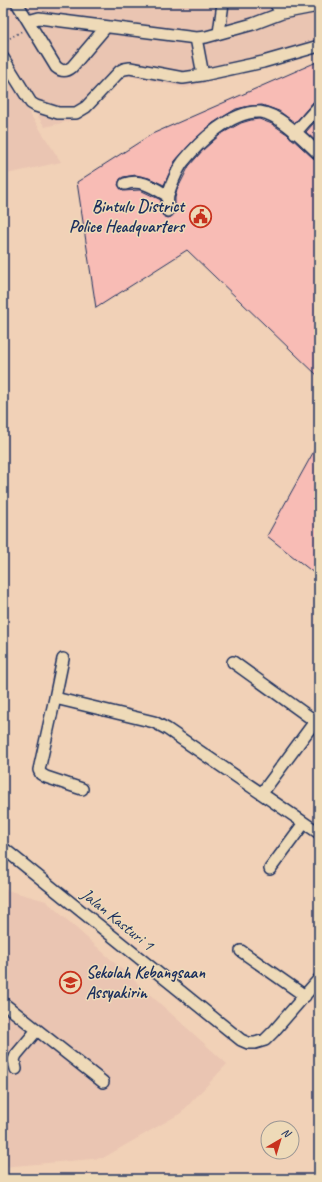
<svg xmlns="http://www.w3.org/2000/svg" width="322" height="1182" font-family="Caveat,sans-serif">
<rect width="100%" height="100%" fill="#f1d1b7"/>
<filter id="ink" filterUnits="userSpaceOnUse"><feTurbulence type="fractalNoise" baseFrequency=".025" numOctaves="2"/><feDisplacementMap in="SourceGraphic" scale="8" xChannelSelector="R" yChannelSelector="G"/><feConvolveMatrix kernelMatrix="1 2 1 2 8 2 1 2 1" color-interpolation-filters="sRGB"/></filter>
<g filter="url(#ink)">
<path fill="#eac5b2" d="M3,3h316v50l-134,35 -62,-13 -41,43 -37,9 -42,-64z
M3,72l58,90 -54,12 -4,-2z
M3,889l43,12 181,163 -46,49 -78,45 -100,9z"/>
<path fill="#f8bcb5" stroke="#1b2f5e" d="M319,61v38l-5,2 -19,22 -16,-12 -17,-6 -13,1 -13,3 -23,14 -20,18 -18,20 -11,24 -15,-7 -13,-3 -13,2 -3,2 -2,6 5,6 17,-1 21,10 1,15 6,3 3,-1 4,-6v-13l2,-8 12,-24 14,-16 18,-16 20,-11 10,-3 8,-1 13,5 15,10 27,25 5,2v216l-132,-127 -91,58 -19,-126 75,-48z
M319,117v27l-13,-12z
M319,442v135l-52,-41z"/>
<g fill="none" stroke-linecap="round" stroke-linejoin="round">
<defs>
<path id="minor" d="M17,3l39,64c6,5 10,5 16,0l34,-40
M275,3l7,10
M28,21l11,-3 157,20 10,-1 47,-13 29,-11 36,-7 1,2
M219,33l4,-30
M196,38l7,37
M3,58l28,45 5,3 22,7h18l10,-6 34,-36 4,-2 6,-1 53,10 20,-3 60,-13 56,-16
M295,133l24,-27
M125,184c16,-6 29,4 43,12
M168,211c0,-5 -1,-11 0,-15 2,-9 9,-26 15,-34 16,-20 49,-52 77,-50 20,2 45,29 59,42
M233,662l86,62
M55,698l8,-39
M82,789l-36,-12 -5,-3 -2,-4 16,-72 99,24 13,7 152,104
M262,793l57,-77
M3,848l238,192 7,3h7l10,-3 9,-9 45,-52
M270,869l34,-46
M241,951l64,45
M3,1003l100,79
M16,1069l-2,-9 2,-5 21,-25"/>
</defs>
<use href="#minor" stroke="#1b2f5e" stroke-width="14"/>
<path stroke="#1b2f5e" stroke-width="1.5" stroke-dasharray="1 3" stroke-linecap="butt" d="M3,42l19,-11"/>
<use href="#minor" stroke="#eedab8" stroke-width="11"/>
</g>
</g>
<defs>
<symbol id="civic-ring" viewBox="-11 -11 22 22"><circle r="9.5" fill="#eedab8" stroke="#c8321e" stroke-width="1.5"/><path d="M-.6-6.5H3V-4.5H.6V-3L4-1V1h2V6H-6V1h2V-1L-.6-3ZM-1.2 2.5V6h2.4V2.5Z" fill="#c8321e"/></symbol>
<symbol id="school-ring" viewBox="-11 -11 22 22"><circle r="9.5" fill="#eedab8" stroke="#c8321e" stroke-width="1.5"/><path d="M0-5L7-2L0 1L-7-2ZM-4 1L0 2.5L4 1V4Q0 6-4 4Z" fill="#c8321e"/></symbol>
</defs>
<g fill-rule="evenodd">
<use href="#civic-ring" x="188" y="204" width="25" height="25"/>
<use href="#school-ring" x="58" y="970" width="25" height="25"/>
</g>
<g text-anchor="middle" stroke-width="3" stroke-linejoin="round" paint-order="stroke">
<g font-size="17" font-weight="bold" fill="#1b2f5e" stroke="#eedab8" text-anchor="end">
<text x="184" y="212">Bintulu District<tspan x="184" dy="20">Police Headquarters</tspan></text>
<text x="86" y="978" text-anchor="start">Sekolah Kebangsaan<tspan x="86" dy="20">Assyakirin</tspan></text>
</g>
<g font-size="17" fill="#1b2f5e" stroke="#eedab8">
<text transform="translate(118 919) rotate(39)" y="6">Jalan Kasturi 1</text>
</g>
</g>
<rect width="322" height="1182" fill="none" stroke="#eedab8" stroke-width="16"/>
<rect x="8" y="8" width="306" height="1166" fill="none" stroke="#1b2f5e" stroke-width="1.5" filter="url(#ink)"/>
<g transform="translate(280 1140) rotate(38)"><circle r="19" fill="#eedab8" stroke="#9a9694"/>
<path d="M0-3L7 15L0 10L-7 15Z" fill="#c8321e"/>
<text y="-6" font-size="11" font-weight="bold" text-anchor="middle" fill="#1b2f5e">N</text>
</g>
</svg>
